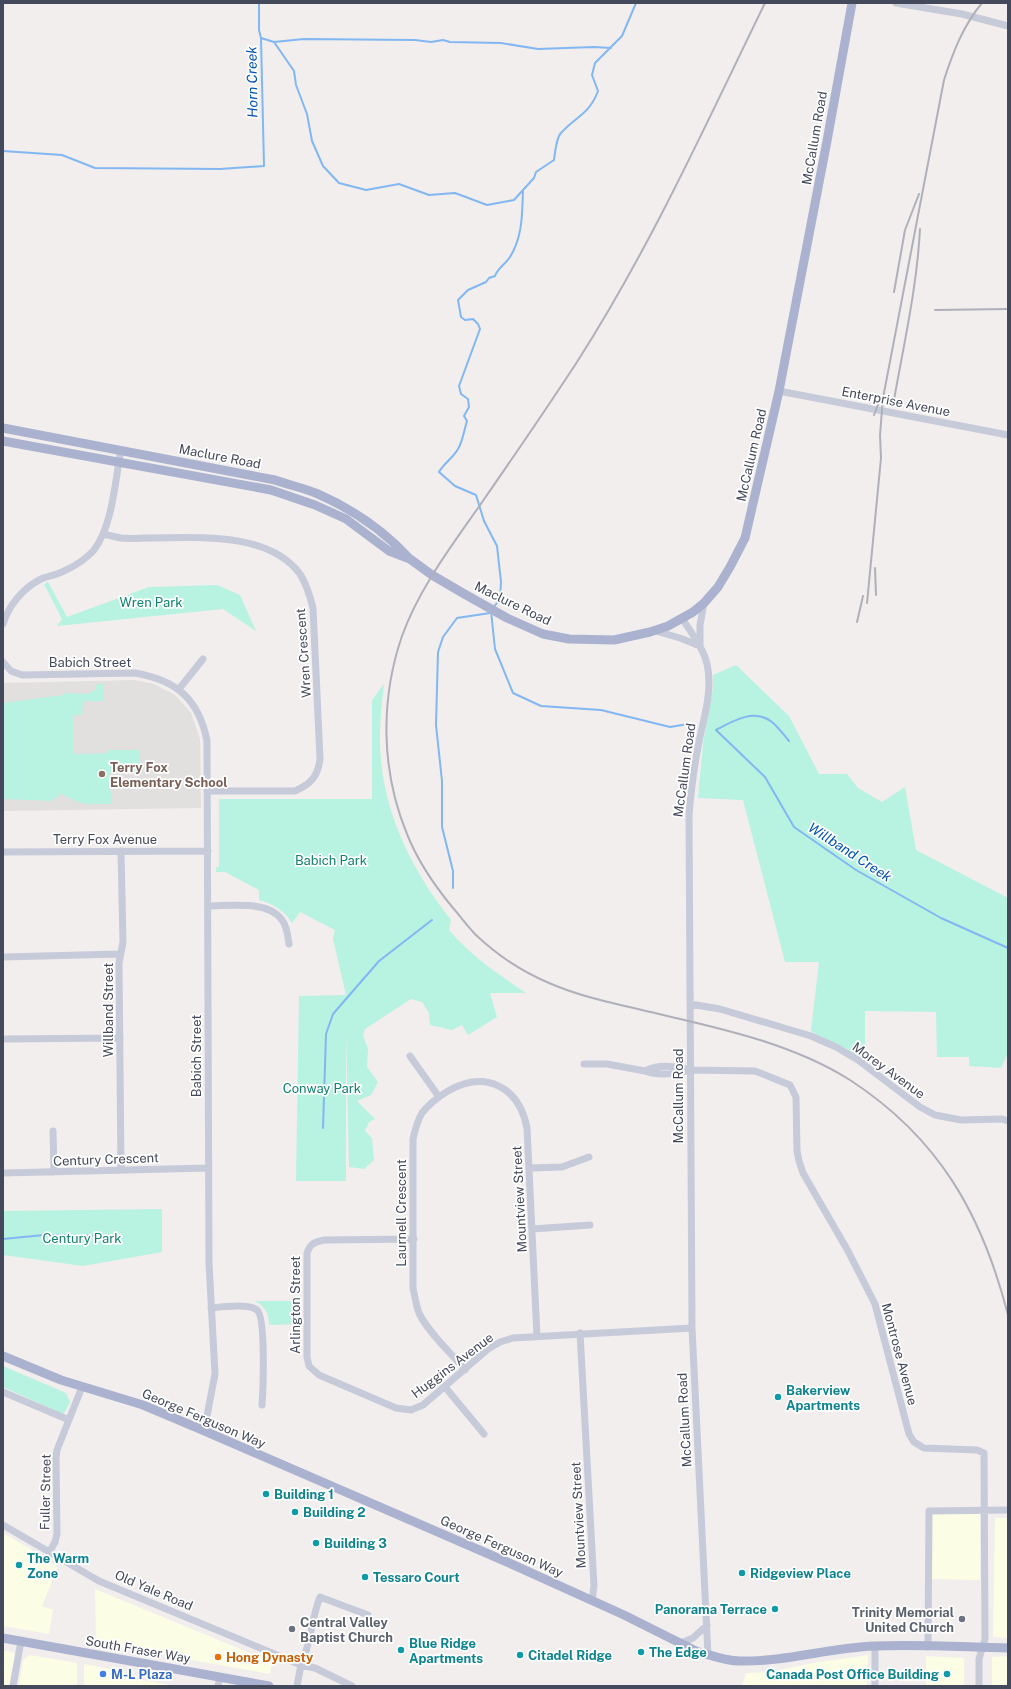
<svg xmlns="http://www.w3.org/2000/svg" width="1011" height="1689" font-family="'Public Sans',sans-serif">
<rect width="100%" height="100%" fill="#f1eeed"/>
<path fill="#fcfde5" d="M980,1511v69l-49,-1v-66z
M995,1518h13v120l-15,-1z
M3,1533l29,17v3l26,14 -16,39 11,4 -4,24 -46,-8z
M95,1589l177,73 -2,12 -174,-31z
M3,1650l9,2 3,2 -6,32h-6z
M30,1655l47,8v23h-58l4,-26z
M868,1655l-1,31h-125l4,-13 23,-1 44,-9z
M926,1656l38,2v28h-38z
M1008,1656v30h-16v-29z
M84,1664l36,7 5,6 51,9h-92z"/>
<path fill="#e2dfdf" d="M135,680l19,4 21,11 16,18 9,26 1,69 -198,3v-128z"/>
<path fill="#b8f2e1" d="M48,582l19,35 82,-30 68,-2 23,10 16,36 -33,-22 -166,17 5,-7 -18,-35z
M736,665l53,51 30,58h28l11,14 24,14 23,-15 11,63 92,48v155l-7,15 -32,-2v-9h-32l-1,-45 -71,-1v52l-54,-32 8,-69h-34l-42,-162 -45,-2 5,-54 10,-55v-14z
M97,684h7v17h-21l-1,14h-9v39l34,-1v-3h32v22l-29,1 -1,18h3v13h-27l-7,-2 -17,-8 -9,7 -49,-2v-96l60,-8v-2l25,1 7,-4z
M384,684c-2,17 -4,34 -4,52 -1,68 29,131 71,184l-2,10c22,26 49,44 77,63h-36l7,24 -29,18 -6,-10 -10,5 -22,-5 -1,-12 -7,-11 -11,-3 -46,30 -2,6 5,14 -1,18 11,15 -7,13 -14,6 18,18 -6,3 -4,9 7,7 2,22 -10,9 -15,-2 -3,-138v152h-50l3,-185 47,-1 -13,-56 2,-9 -35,-18 -8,11c-8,-13 -19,-19 -33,-23v-10l-34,-18h-9v-5h3v-68h153v-99z
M162,1209v43l-79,14 -80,-11v-44z
M255,1301h44v23l-30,1c0,-12 -4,-18 -14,-24z
M3,1366l63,27 4,9 -4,8 -3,4 -60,-27z"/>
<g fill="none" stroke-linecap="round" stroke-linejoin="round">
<path stroke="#82b7f2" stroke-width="2" d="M261,38l13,4 30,-3 111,1 16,2 12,-2 7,2 51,1 37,6 56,-2 17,1
M274,42l20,29 2,14 11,29 5,27 11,25 16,17 27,7 33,-6 30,11 26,-2 32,12 27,-5 9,-10
M3,151l59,4 33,13 125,1 44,-3 -3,-128 -2,-8v-27
M493,608l7,-9 1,-17 -4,-36 -13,-25 -8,-26 -21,-9 -16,-14c5,-9 14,-14 19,-23 5,-8 6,-19 9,-28l-3,-5 5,-9 -1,-8 -7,-5 -2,-8 21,-57 -2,-5 -5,-5 -8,1 -4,-3 -3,-17 10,-10 18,-8 3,-4 6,-2c3,-9 10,-11 15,-19 13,-21 12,-43 13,-67l11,-12 2,-6 18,-12c1,-7 2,-22 7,-27 15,-17 28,-18 37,-42l-6,-16 3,-12 27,-27 14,-33
M491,611l4,38 18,44 28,13 60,4 69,17 18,-3
M789,741c-5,-6 -11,-14 -17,-19 -18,-14 -39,-1 -56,8l49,47 29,50 62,43 85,48 67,30
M453,888v-17l-11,-44v-46l-6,-56 2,-73 5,-15 14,-19 33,-5
M323,1128l3,-94 7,-20 46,-53 53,-41
M3,1239l41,-4 71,1"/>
<path stroke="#c6cad9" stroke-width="7" d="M896,3l66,11 46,12
M779,391l229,44
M103,534c6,1 12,3 18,4 9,1 19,0 28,0 47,0 119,-7 151,36 7,11 10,22 13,34l7,151c-2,17 -9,25 -25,32h-88
M682,618c9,15 21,29 25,46 6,26 -3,53 -8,78 -5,24 -8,49 -10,73l3,513 16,327
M3,624c6,-19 20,-36 38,-45 7,-3 16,-4 23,-8 11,-5 22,-12 30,-21 19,-25 21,-70 27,-100
M656,631l24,7 20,8
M700,646v-21l4,-22
M3,662l8,9 11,4 113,-2c41,7 64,26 72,68l2,522 6,111 -8,42 -7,13
M179,689l24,-30
M121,851l2,91 -4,21 2,207
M3,852l205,-1
M208,906c22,0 60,-6 74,14 5,6 6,17 7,24
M3,957l117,-3
M690,1004l30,5 91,27 25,11 22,13 62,47 15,8 26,5 41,-1 6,2
M3,1039l117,-1
M410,1056l29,41
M584,1064h23l38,7
M691,1070c-13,4 -33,6 -46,1 12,-7 33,-5 46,-1l64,1 35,14 6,12 1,54 2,10 4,12 45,78 27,53 34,130 5,8 10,6 53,2 7,3 1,186 -6,20v27
M53,1131l1,41
M530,1168l32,-1 27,-10
M3,1173l206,-5
M532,1229l58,-4
M414,1239l-90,1c-10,2 -14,4 -17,13v104l2,9 10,9 77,33 15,2 12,-5 65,-56 12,-7 13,-4 179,-10
M211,1308c10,-1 38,-5 46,2 9,7 6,81 5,95
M580,1333l14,253 -2,14
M465,1370c-13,-16 -38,-39 -46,-57 -3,-8 -4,-16 -6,-25v-149c2,-9 4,-18 9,-26 7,-9 16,-16 26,-22 37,-21 71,-5 79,37l10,208
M445,1387l39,47
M3,1392l66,28
M3,1525l96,56 202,84 -4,21
M49,1553l6,-11 2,-8 -1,-76 1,-8 25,-63
M681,1643l12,-5 14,-13
M875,1646v40
M928,1647l1,-136 79,-1
M13,1686l8,-45
M218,1686l2,-9
M352,1686l-37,-18 -14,-3c10,-21 10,-46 19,-68l48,18"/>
<path stroke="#abb2cf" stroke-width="9" d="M3,428l272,52c14,5 29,8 43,14 34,15 65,36 90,63
M3,441l268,49 44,15 31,14 43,32 21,8 22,16 29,17 46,26 36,16 26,5 45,1 36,-8 18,-6 25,-14 11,-9 14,-16 12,-20 15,-29 34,-147 48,-250 25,-138
M3,1356l58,24 82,25 57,24 307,133 117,53 72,36c14,4 29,10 44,10 44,1 89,-13 134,-15 44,-2 89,1 134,2
M3,1638l266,48"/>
<path stroke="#afb0b9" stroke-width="2" d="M765,3c-59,121 -115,245 -188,359 -32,49 -65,97 -99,146 -28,40 -59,81 -76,128 -22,64 -21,135 5,198 11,28 27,51 46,74 8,9 15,19 23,27 21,20 47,37 73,48 30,13 62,20 93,27 71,17 146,31 208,70 89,58 132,134 158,235
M894,292l11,-62 14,-36
M935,310l73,-1
M894,400c10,-57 23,-113 26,-171
M874,415l6,-15
M875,568l1,27
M867,603l14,-145 -1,-23 3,-37 61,-318c9,-28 19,-54 38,-77
M857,622l6,-26"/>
</g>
<circle fill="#8d6e63" stroke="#fff" stroke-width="1.5" cx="102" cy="774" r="4"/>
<g fill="#0f9aa8" stroke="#fff" stroke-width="1.5">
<circle cx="778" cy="1397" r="4"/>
<circle cx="266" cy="1494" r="4"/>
<circle cx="295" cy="1512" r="4"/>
<circle cx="316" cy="1543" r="4"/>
<circle cx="19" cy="1565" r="4"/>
<circle cx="742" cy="1573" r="4"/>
<circle cx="365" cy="1577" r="4"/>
<circle cx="775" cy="1609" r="4"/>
<circle cx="401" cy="1650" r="4"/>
<circle cx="641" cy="1652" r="4"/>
<circle cx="520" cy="1655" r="4"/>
<circle cx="947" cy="1674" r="4"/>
</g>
<g fill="#6b7280" stroke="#fff" stroke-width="1.5">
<circle cx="962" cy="1619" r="4"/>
<circle cx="292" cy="1629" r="4"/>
</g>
<circle fill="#e8710a" stroke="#fff" stroke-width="1.5" cx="218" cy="1657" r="4"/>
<circle fill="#3f7fe0" stroke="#fff" stroke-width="1.5" cx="103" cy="1674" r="4"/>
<g text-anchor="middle" stroke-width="3.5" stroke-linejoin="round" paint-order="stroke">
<g font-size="13" fill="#45495c" stroke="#fff">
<text transform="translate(814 138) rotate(-80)" y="5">McCallum Road</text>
<text transform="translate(896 401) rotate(11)" y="5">Enterprise Avenue</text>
<text transform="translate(751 455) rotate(-77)" y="5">McCallum Road</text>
<text transform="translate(220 456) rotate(11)" y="5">Maclure Road</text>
<text transform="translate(513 603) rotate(26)" y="5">Maclure Road</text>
<text transform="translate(303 653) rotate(-94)" y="5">Wren Crescent</text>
<text x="90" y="667">Babich Street</text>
<text transform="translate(684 770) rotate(-82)" y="5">McCallum Road</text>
<text x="105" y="844">Terry Fox Avenue</text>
<text transform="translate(108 1010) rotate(-90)" y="5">Willband Street</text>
<text transform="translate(196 1056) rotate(-90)" y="5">Babich Street</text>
<text transform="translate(889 1070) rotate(36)" y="5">Morey Avenue</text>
<text transform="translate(678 1096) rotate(-90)" y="5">McCallum Road</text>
<text transform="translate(106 1159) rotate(-2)" y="5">Century Crescent</text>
<text transform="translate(519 1199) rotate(-93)" y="5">Mountview Street</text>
<text transform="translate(401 1213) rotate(-90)" y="5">Laurnell Crescent</text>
<text transform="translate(295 1305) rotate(-90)" y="5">Arlington Street</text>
<text transform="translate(900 1354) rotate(75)" y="5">Montrose Avenue</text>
<text transform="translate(452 1365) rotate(-37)" y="5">Huggins Avenue</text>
<text transform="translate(204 1418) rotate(23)" y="5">George Ferguson Way</text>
<text transform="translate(684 1420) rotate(-93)" y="5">McCallum Road</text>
<text transform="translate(45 1492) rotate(-89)" y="5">Fuller Street</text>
<text transform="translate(578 1515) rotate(-93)" y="5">Mountview Street</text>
<text transform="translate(502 1546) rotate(24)" y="5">George Ferguson Way</text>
<text transform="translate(154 1590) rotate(23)" y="5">Old Yale Road</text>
<text transform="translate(138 1649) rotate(10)" y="5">South Fraser Way</text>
</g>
<g font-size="13" fill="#10826e" stroke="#fff">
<text x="151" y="607">Wren Park</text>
<text x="331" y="865">Babich Park</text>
<text x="322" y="1093">Conway Park</text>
<text x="82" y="1243">Century Park</text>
</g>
<g font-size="13" font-weight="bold" fill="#785e54" stroke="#fff" text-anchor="start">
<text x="110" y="772">Terry Fox<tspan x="110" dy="15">Elementary School</tspan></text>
</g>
<g font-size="13" font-weight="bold" fill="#0d838f" stroke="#fff" text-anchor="start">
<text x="786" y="1395">Bakerview<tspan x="786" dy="15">Apartments</tspan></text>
<text x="274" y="1499">Building 1</text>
<text x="303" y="1517">Building 2</text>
<text x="324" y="1548">Building 3</text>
<text x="27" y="1563">The Warm<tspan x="27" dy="15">Zone</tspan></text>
<text x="750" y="1578">Ridgeview Place</text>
<text x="373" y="1582">Tessaro Court</text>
<text x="767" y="1614" text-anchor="end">Panorama Terrace</text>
<text x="409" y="1648">Blue Ridge<tspan x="409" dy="15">Apartments</tspan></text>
<text x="649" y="1657">The Edge</text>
<text x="528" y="1660">Citadel Ridge</text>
<text x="939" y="1679" text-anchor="end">Canada Post Office Building</text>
</g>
<g font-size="13" font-weight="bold" fill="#5b616d" stroke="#fff" text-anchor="end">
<text x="954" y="1617">Trinity Memorial<tspan x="954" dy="15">United Church</tspan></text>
<text x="300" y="1627" text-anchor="start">Central Valley<tspan x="300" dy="15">Baptist Church</tspan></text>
</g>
<g font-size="13" font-weight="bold" fill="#c56008" stroke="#fff" text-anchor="start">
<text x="226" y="1662">Hong Dynasty</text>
</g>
<g font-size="13" font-weight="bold" fill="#366cbe" stroke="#fff" text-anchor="start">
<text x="111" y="1679">M-L Plaza</text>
</g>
<g font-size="14" font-style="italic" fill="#0354b1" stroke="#fff">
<text transform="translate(252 82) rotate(-91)" y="5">Horn Creek</text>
<text transform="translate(850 852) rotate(33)" y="5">Willband Creek</text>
</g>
</g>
<rect width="1011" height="1689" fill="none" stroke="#45495c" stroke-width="8"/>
</svg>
